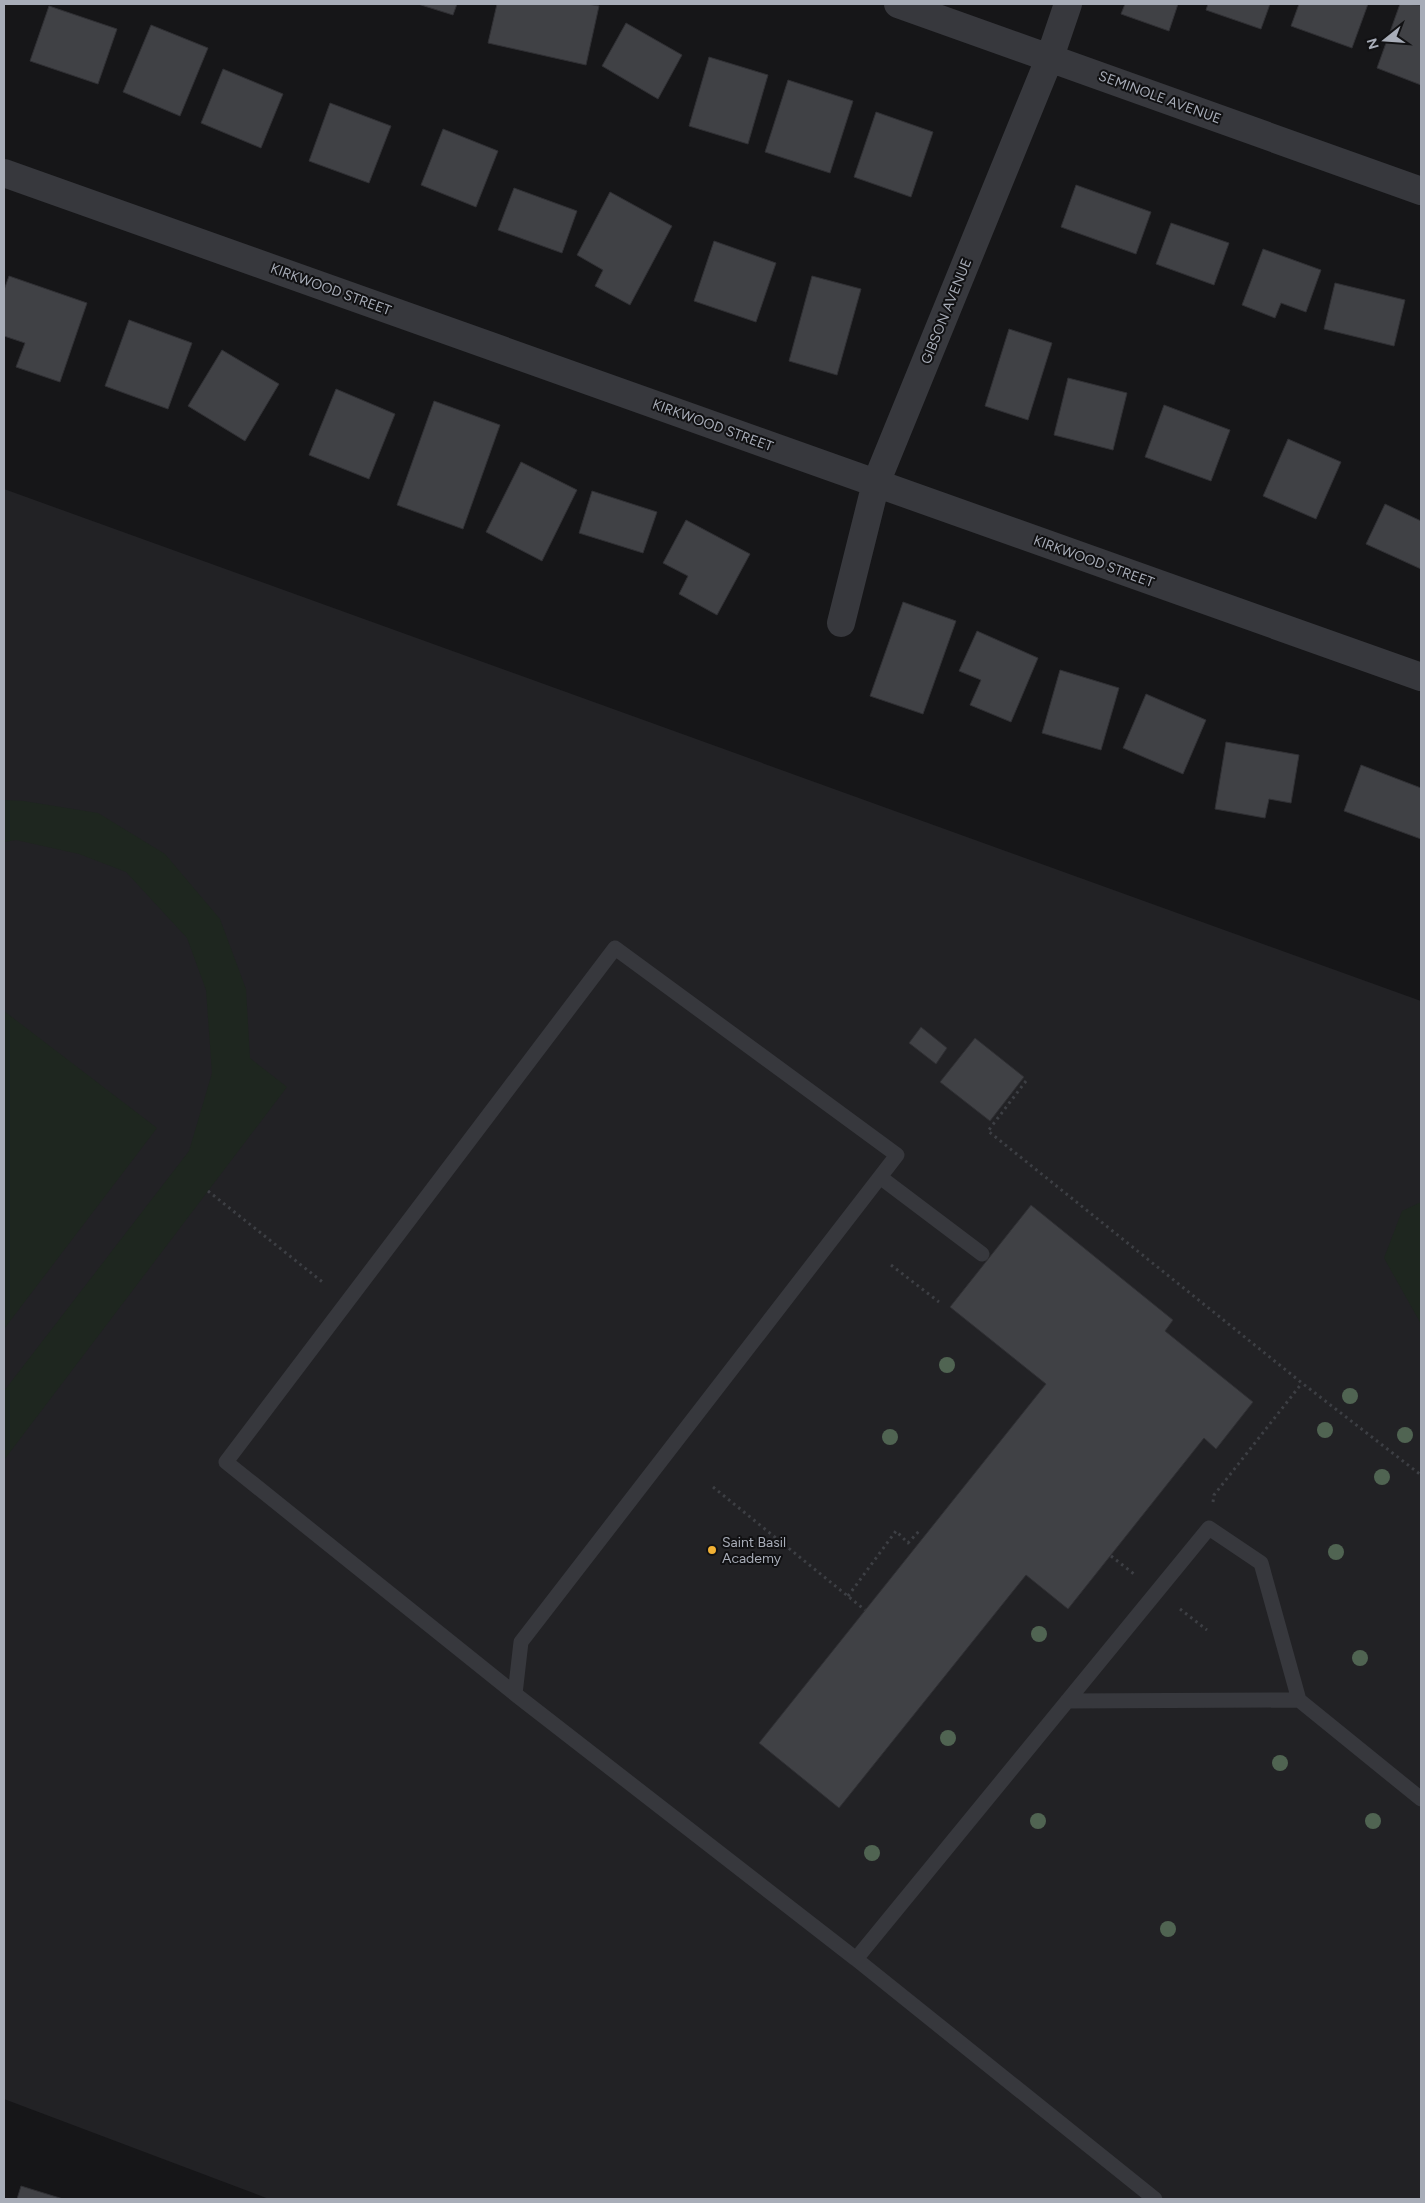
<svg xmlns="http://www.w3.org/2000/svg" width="1425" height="2203" font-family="Figtree,sans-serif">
<rect width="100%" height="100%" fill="#161618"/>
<path fill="#222225" d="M4,489l1417,512v1198h-1152l-265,-100z"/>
<path fill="#1e261f" d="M4,800l20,1 74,12 67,41 55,65 26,70 4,69 37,29 -283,373v-69l185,-240 23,-78 -6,-83 -19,-52 -61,-66 -47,-18 -63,-14 -12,2z
M4,1011l153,117 -153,201z
M1421,1202v122l-37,-66 18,-47z"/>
<path fill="#404145" stroke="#303034" d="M418,4h39l-4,11z
M497,4h90l12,2 -13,59 -98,-22z
M1125,4h53l-9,27 -48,-17z
M1208,4h62l-9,25 -55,-19z
M1299,4h69l-16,44 -61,-22z
M1400,4l21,1v80l-44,-17z
M49,6l68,23 -19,55 -68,-23z
M626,23l56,32 -24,44 -56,-33z
M151,25l57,23 -28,68 -57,-24z
M709,57l59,18 -20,69 -59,-18z
M223,69l60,25 -22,54 -60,-25z
M788,80l65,21 -23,72 -65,-21z
M330,103l61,23 -22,57 -60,-22z
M876,112l57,20 -22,65 -57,-20z
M443,129l55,22 -22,56 -55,-22z
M1076,185l75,27 -15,42 -75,-27z
M514,188l63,23 -15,42 -64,-23z
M610,192l62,34 -42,79 -35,-19 8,-16 -26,-15z
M1171,223l58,20 -15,42 -58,-21z
M714,241l62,22 -20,59 -62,-21z
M1263,249l58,21 -15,42 -25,-9 -6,15 -33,-13z
M9,276l78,27 -27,79 -44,-15 9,-24 -21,-7v-46z
M812,276l49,13 -24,86 -48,-14z
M1335,283l70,17 -11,46 -70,-17z
M129,320l63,23 -24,66 -63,-23z
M1009,329l43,14 -24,77 -43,-14z
M222,350l57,34 -34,57 -57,-35z
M1068,378l59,15 -14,57 -59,-15z
M336,389l59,25 -26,65 -60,-24z
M434,401l66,24 -37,104 -66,-24z
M1164,405l66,25 -19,51 -66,-24z
M1288,439l53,23 -25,57 -53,-23z
M521,462l56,28 -35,71 -56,-29z
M592,491l65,21 -14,41 -64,-20z
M1385,504l36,17v48l-55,-25z
M686,520l64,34 -33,61 -38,-21 9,-18 -25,-13z
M903,602l53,19 -33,93 -53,-18z
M977,631l61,27 -27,64 -41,-17 11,-25 -22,-9z
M1060,670l59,18 -18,62 -59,-17z
M1146,694l60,26 -23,54 -60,-26z
M1226,742l73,13 -8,48 -22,-4 -4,19 -50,-9z
M1361,765l60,23v51l-77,-28z
M921,1027l26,21 -11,16 -27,-21z
M975,1038l49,39 -34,44 -50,-39z
M1031,1205l142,115 -8,11 88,71 -37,47 -12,-11 -136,171 -42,-34 -187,233 -80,-65 287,-359 -96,-77z
M21,2186l42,13h-46z"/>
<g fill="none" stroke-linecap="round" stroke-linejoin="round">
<path stroke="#3d3f44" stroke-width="3" stroke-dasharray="2.5 4" stroke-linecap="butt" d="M1026,1081l-38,50 314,252 119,92
M208,1191l117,93
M891,1265l48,37
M713,1487l152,123
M1213,1502l1,-7 88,-112
M1111,1556l23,18
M848,1596l48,-65 12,12 12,-13
M1180,1609l27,21"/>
<path stroke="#37383d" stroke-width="15" d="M880,1177l102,77
M515,1694l-289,-232 389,-514 282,207 -376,487 -6,52 341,265
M1067,1701l232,-1
M1155,2199l-299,-240 353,-431 52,35 38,137 122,99"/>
<path stroke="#37383d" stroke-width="28" d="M898,4l523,187
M4,173l1417,504
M841,623l35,-140 174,-426 18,-53"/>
</g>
<g fill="#506452">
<circle cx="947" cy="1365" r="8"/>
<circle cx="1350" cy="1396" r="8"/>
<circle cx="1325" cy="1430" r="8"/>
<circle cx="1405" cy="1435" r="8"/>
<circle cx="890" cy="1437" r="8"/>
<circle cx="1382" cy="1477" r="8"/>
<circle cx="1336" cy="1552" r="8"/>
<circle cx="1039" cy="1634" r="8"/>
<circle cx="1360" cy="1658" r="8"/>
<circle cx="948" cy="1738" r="8"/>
<circle cx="1280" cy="1763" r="8"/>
<circle cx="1038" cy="1821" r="8"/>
<circle cx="1373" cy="1821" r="8"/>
<circle cx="872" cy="1853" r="8"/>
<circle cx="1168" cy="1929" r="8"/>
</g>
<circle fill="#f2b134" stroke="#111113" stroke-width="2" cx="712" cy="1550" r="5"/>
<g text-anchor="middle" stroke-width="4" stroke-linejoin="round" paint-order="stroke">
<g font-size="14" fill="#a8adb8" stroke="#111113">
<text transform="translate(1160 97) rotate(20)" y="5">SEMINOLE AVENUE</text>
<text transform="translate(331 289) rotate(20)" y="5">KIRKWOOD STREET</text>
<text transform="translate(946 311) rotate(-68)" y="5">GIBSON AVENUE</text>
<text transform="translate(713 425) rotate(20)" y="5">KIRKWOOD STREET</text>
<text transform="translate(1094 561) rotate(20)" y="5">KIRKWOOD STREET</text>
</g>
<g font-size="14" fill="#a8adb8" stroke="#111113" text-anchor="start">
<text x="722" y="1547">Saint Basil<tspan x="722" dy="16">Academy</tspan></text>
</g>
</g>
<rect width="1425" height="2203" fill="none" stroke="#a8adb8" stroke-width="10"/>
<g transform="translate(1385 40) rotate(253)" stroke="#111113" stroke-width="4" paint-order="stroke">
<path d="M0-4L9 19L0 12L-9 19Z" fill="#a8adb8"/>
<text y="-8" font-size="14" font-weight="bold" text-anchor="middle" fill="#a8adb8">N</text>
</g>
</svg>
